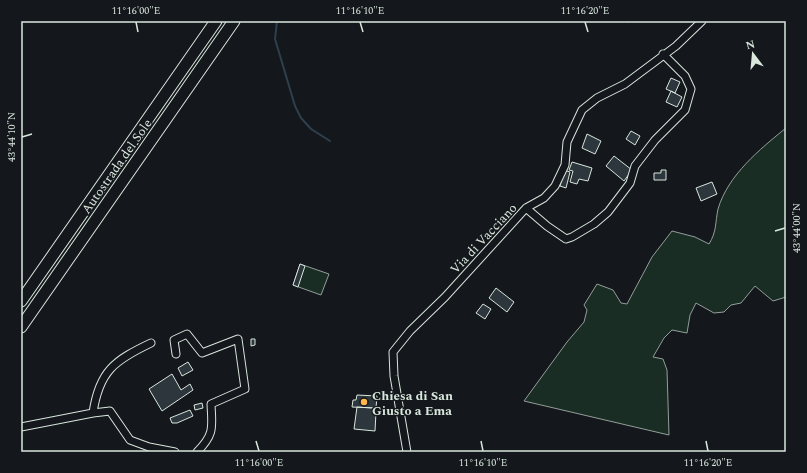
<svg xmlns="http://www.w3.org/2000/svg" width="807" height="473" font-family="Spectral,serif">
<rect width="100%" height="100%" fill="#14181c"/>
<path fill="#1a2d24" stroke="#939e99" d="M786,128v169l-13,4 -18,-15 -14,17 -10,2 -7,7 -10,1 -18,-10 -6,12 -3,18 -15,-3 -8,8 -11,19 10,2 4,11 2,65 -145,-34 43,-59 17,-20 3,-12 -3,-5 13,-21 16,6 8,13 6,1 25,-47 20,-26 23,6 14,7c8,-13 6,-21 9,-35 10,-34 42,-60 68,-81z
M300,264l29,10 -8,21 -28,-10z"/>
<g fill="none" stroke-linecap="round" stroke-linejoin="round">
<path stroke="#2f3f4d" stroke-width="2" d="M277,21l-2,18 20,67 6,12 10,11 19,12
M626,21l2,1"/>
</g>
<path fill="#2c363c" stroke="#d8e6dc" d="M671,78l9,4 -5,11 -9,-4z
M671,91l11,6 -5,10 -11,-5z
M631,131l9,5 -5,9 -9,-6z
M587,134l14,7 -6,13 -13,-6z
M614,156l18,14 -8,11 -18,-15z
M572,162l20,6 -4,13 -9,-2 -2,5 -7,-2 3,-11 -4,-1z
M564,170l6,2 -4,16 -6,-2z
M661,170h5v10h-12v-7h7z
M712,182l5,12 -16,7 -5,-13z
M300,264l5,2 -7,21 -5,-2z
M496,288l18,14 -7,10 -18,-14z
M483,304l8,5 -6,10 -9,-6z
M251,339h4v6l-4,1z
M188,362l5,8 -11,6 -4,-8z
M172,374l9,16 9,-6 3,6 -31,21 -13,-22z
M357,395l20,1 -1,12 -24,-1 1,-7h3z
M202,403l1,5 -8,2 -1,-5z
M357,407l16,1 -1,4h4l-1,19 -21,-2z
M190,410l3,6 -16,7h-5l-2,-5z"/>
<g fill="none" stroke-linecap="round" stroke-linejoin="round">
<defs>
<path id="minor" d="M526,208l21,18 19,13 6,-2 22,-13 14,-12 22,-29 5,-17 20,-26 30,-30 6,-21 -6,-13 -22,-22
M176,354l-2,-14 13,-6 15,19 36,-14 7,50 -34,15c1,23 4,30 -14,48
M93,413l17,-2 20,29 19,7 26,5
M21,427l72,-14c6,-42 22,-53 58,-70
M407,452l-13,-76 -1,-24 17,-21 35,-34 81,-89 18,-10 11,-12 10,-21 2,-23 15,-32 15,-12 28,-14 51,-38 26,-25"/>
<path id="highway" d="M21,301l195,-280
M21,327l213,-306"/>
</defs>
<use href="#minor" stroke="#d8e6dc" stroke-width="9"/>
<use href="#highway" stroke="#d8e6dc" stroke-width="13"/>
<use href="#minor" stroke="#14181c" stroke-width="7"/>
<use href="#highway" stroke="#14181c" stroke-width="11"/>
</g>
<path fill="none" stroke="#d8e6dc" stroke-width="1.5" d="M136,22l2,10M360,22l3,10M585,22l3,10M22,137l10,-3M775,231l10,-3M256,441l3,10M481,441l2,10M706,441l2,10"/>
<circle fill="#ffb74d" stroke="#14181c" stroke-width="1.5" cx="364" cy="402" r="4"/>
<g text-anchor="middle" stroke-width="3" stroke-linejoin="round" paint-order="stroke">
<g font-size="13" fill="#d8e6dc" stroke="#14181c">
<text transform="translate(116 166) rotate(-55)" y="5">Autostrada del Sole</text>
<text transform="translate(483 238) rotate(-47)" y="5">Via di Vacciano</text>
</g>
<g font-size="13" font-weight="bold" fill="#d8e6dc" stroke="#14181c" text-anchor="start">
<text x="372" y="400">Chiesa di San<tspan x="372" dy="15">Giusto a Ema</tspan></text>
</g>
</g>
<rect width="807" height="473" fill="none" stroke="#14181c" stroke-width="44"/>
<g transform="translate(753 54) rotate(344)" stroke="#14181c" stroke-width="3" paint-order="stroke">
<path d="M0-3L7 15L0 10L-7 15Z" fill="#d8e6dc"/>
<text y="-6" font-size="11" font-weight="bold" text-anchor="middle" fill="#d8e6dc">N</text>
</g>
<rect x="22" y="22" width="763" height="429" fill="none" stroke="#d8e6dc" stroke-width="1.5"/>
<g font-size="10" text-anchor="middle" fill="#d8e6dc">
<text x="136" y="14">11°16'00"E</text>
<text x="360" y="14">11°16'10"E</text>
<text x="585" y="14">11°16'20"E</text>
<text transform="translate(11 137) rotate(-90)" y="4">43°44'10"N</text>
<text transform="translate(796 228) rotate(-90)" y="4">43°44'00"N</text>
<text x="259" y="466">11°16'00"E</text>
<text x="483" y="466">11°16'10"E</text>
<text x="708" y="466">11°16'20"E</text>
</g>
</svg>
